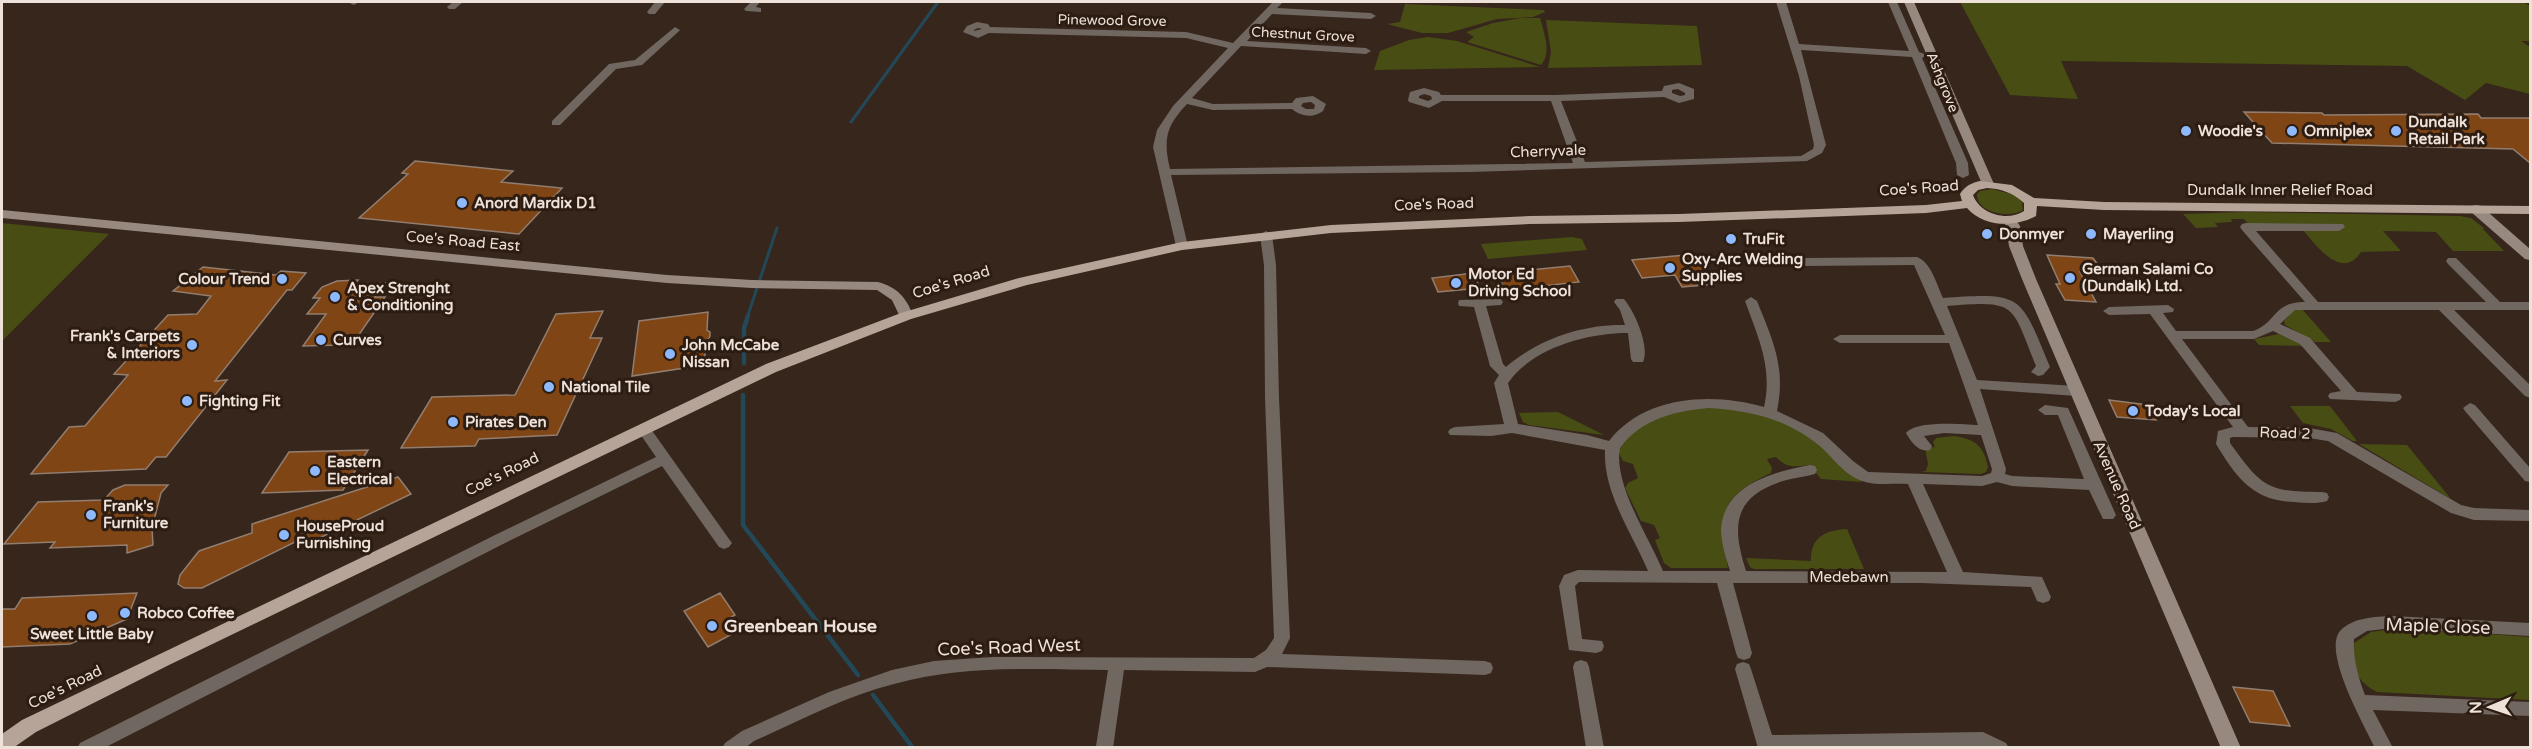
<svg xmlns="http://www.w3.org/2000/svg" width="2532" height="749" font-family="'Varela Round',sans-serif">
<rect width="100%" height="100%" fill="#37261b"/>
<path fill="#484d14" d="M1960,2h563l7,4v35h-9l9,6v47l-44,-11 -21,17 -58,-34 -346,-5 17,38 -68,-4z
M1405,4l139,6 1,2 -12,5 -36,2 -49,14h-26l-35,-9 13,-2z
M1521,18h19c4,15 12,35 1,47l-74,-23 7,-5 -8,-5 27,-9z
M1546,20l151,6 5,39 -154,3 3,-16z
M1428,37l29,4 83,26 -166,3 6,-19 29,-11z
M1992,189l23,6 7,6 1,9c-13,9 -47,3 -46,-16l3,-3z
M2245,212l215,4 11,2 13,10 -1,1 21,22h-51l-17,-19 -53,-1 18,20 -40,1c-19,30 -46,-8 -59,-23h-49l-9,-10h-13l1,3 -17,1 3,4 -22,1 -13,-14z
M2,223l107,11 -107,107z
M1572,237l10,2 5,11 -99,9 -7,-15z
M2295,309h7l29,33h-17l-29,-17 -1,-4z
M2279,334l10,2 15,10 -45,-1 -5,-6z
M1707,406l59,9 44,20 52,47 -41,-3 -12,-14c-16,2 -22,3 -33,-8l-9,2 5,9 -1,5c-52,24 -53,42 -43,95h-57l-7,-5 -9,-23 5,-2 -6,-13 -13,-4 -16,-33 3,-5 10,-5 -5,-14 -10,-3 -5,-10c15,-35 56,-39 89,-45z
M2290,406h40l27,35h-4l-22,-12 -28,-6z
M1558,412l46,23 -75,-10 -6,-3 -4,-9z
M1954,436c21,3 30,10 34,31l-2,5 -5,2 -60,-2 5,-1 2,-7 -3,-16 10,-1 -2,-5 3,-4z
M2359,444l48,1 44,54z
M1847,529l17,40h-110l-4,-2 -4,-9 65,3c-1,-24 15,-31 36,-32z
M2400,628l130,9v63l-153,-8c-24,-13 -23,-24 -23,-49l17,-11z"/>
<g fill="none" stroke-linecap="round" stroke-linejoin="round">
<path stroke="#234958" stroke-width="3" d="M851,122l87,-120
M747,318l30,-90"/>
<path stroke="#234958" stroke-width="4.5" d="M744,363v-35l4,-12
M743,395v130l115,150
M873,695l40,53"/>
</g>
<path fill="#804515" stroke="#927e70" stroke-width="1.5" d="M2244,112l78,1 2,2 154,-1 3,4h49v45l-17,-14 -241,-6z
M415,161l98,10 -12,11 61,6 -43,46 -160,-16 49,-44 -6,-1z
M1696,254l19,30 -33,3 -7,-12 -33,3 -10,-18z
M2047,255l46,3 10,14h-23l16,30 -31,-2 -9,-16h4z
M1570,266l9,16 -74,8 -8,-17z
M203,267l73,8 5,-4 25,2 -14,17h-5l-72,91 12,-1 -61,77h-10l-10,12 -115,5 38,-47 16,-1 43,-51 -14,-1 54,-59 29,-1 14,-18 -38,-5z
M1473,273l7,15 -42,4 -6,-14z
M358,280l-3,4 31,-1 -11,14h10l-27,39 -10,1 -7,8 -38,1 23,-32h-19l13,-16h-7l9,-11 15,-6z
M603,311l-13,27h12l-45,97 -78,4 -4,7 -74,2 31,-51 83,-2 41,-81z
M708,312l-1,18 3,2v4l-4,7 -2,22 -72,11 7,-55z
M2109,400l39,5 8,15 -39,-3z
M368,450l-25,40 -81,3 27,-41z
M398,477l13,17 -104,50 -4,-6 -101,50h-18l-6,-4 2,-9 19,-24 53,-18v-9z
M125,485h43l-7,8 -9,35 1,17 -26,8v-8l-77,3 5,-6 -51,2 34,-42 66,-2 9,-10z
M137,593l-10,26 -57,25 -68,3v-38h13l7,-11z
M720,593l15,22 -9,5 8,13 -26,14 -24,-36z
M2233,687l40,4 17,35 -40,-4z"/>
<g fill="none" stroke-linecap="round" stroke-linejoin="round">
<path fill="#706761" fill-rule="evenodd" d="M347,2h12l-5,3z
M453,2h10l-8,7h-6l-2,-2z
M655,2h10l-10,12h-6l-2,-2z
M751,2h9l-4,5 5,1v4l-15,-1 -2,-2z
M1273,2h10l-6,6 94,5 5,3 -5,3 -99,-5 -25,27 119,7 5,3 -5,3 -125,-8 -49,52 21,6 79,-1 4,-5 17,-2 13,8 -3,7c-9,7 -22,6 -31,-2l-79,1 -26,-6c-21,22 -24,35 -17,65l403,-6 -22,-62h-109l-13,7 -20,-6 -1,-2 2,-8 14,-4 15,4 2,3h114l107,-4 2,-5 15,-3 15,6v10l-15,4 -15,-6 -103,4 24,61 216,-6 12,-7 1,-4 -15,-69 -23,-74h10l13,42 110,7 -21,-49h9l22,50 8,3 -5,3 46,105 1,12 -6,3 -6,-3 -1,-12 -44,-106 -111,-7 25,95 -4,8 -15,8 -337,11 -299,3 17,71 -6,4 -6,-4 -23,-99 4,-17 16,-24 55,-58 -42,-10 -197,-5 -11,5 -15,-6 4,-6 10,-4 11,2 2,3 196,5 47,11zM978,28l4,1 -8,2v-1zM1678,89l7,4v2l-5,1 -8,-3v-3zM1424,94l7,2 1,3 -4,2 -9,-3v-2zM1311,102l4,3 -1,4h-8l-5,-3 2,-3z
M675,27l5,3 -2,2 -36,33 -26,4 -56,56h-8v-4l57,-57 26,-4z
M2246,223l97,1 2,3 -6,4h-83l62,71h168l-38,-38 -2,-3 2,-3h8l44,44h30v8h-76l76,75v13l-5,-2 -86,-86h-144l-15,14 30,14 47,54 43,2 2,3 -2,3 -5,2 -65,-3 -2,-3 2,-3 11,-2 -41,-47 -27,-13 -19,8h-72l66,88 61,1 28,5 124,72 13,3 56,2v11l-56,-1 -23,-7 -123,-72 -19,-3 -76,-1 -3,1v5c32,44 37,49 92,49l5,1 2,4 -2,4c-10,3 -22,2 -33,1 -41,-1 -58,-25 -78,-58l2,-13 15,-4 -83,-113 -41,1 -6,-4 6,-4 59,-2 6,4 -1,3 -10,1 13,18h77c25,-9 19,-29 52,-29l-63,-72 -2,-3 2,-3z
M1266,231l6,4 4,30 3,133 11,240 -8,16 203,7 6,2 2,5 -2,5 -6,2 -218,-8 -12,5 -131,-2 -11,78 -17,-2 12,-76c-71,-1 -146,-5 -214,14 -49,12 -94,37 -140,57l-9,7h-23l3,-5 17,-12 87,-39 63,-22 42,-9 58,-4 262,1 12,-8 8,-12 -9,-240 -1,-133 -4,-30z
M1917,257c14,5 20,28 26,41 81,-6 77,-3 107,69l-7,8 -5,1 -7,-4 5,-6c-25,-62 -18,-66 -89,-60l30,74 99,6 7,5 -7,5 -96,-7 26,80 -1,5 7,2 72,3 -26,-64h-13l-7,-5 7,-5 23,3 48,107 -3,4h-10l-14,-29 -77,-4 -15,-4 -15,4 -59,-2 40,88 79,5 9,20 -2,4 -6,2 -6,-2 -6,-14 -110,-4h-188l19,70 -2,5 -6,2 -6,-2 -2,-5 -19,-70 -138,-1 -4,4 7,53 20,2 2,5 -2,5 -6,2 -27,-3 -10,-64 5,-11 14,-5 70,1c-16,-38 -45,-78 -43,-121l-93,-17 -21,3 -41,-1 -2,-3 2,-3 5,-2 49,-3 -10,-41 5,-8 -9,-9 -16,-59 -15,-1 -1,-3 1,-3 42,-1 2,3 -2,3 -15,1 17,58 3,3c32,-28 77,-43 119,-42l-5,-15 -6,-8 2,-3h8c11,13 26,48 19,63h-10l-2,-3 -3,-26c-41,0 -96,15 -120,50l10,41 69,11 22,6c35,-46 105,-49 155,-34 9,-39 -6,-70 -19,-106l6,-4 6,4c16,40 29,66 20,110l46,22 30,28 15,11 114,4 9,-3 1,-4 -11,-34 -37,-2 -20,3 8,10 -2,4c-11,3 -19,-8 -24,-17 10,-13 56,-9 72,-8l-29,-82h-109l-7,-4 7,-4h105l-31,-70 -108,1 -6,-4 6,-4zM1708,408c38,2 77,10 108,35 16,12 26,31 46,38 13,5 32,2 46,3l39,88 -201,-1c-14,-44 -14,-74 37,-90 10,-3 21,-4 32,-7l2,-4 -2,-4 -5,-1c-36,7 -86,19 -89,64 0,14 5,29 9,42h-67c-14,-34 -50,-87 -43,-123 21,-29 55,-37 88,-40z
M2470,403l5,2 55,63v14l-5,-1 -60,-70 -2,-3z
M643,423l5,2 81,114 3,4 -3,4 -5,2 -5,-2 -57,-81 -157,77 -401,205h-27l3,-5 415,-208 161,-78 -20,-29z
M2392,616l138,7v13l-138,-8 -25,3 -13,8c-1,20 4,38 11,56l165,7v14l-157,-6 20,38h-18c-10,-21 -53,-96 -35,-117 13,-14 35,-14 52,-15z
M1581,660l6,2 2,5 15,81h-18l-13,-81 2,-5z
M1743,662l6,2 2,5 21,66 211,-3 23,11 3,5h-251l-23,-79 2,-5z"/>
<path fill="#978980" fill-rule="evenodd" d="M1904,2h10l80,182 -2,3h-8l-2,-3z
M2476,205l5,1 49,43v11l-5,-1 -54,-47 -2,-3 2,-3z
M2,210l665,65 85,5 126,2c19,5 29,16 35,34l-2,3h-10l-9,-19 -15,-10 -125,-2 -85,-5 -665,-65z
M2009,216l5,1 6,9 3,20 13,33 205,469h-20l-199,-469 -13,-33 -3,-20 -4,-6z"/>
<path fill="#b5a497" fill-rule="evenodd" d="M1980,181l32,4 22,13 70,4 426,4v8l-426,-4 -67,-4 -1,10c-21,12 -53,11 -69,-8l-41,5 -247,9 -149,2 -199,9 -149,17 -155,35 -116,34 -135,53 -607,293 -133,67 -23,16h-11v-14l20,-14 744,-356 135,-51 118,-35 163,-36 149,-17 199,-9 149,-2 247,-9 36,-4 -2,-7c5,-8 11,-11 20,-13zM1987,188c15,1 26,5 37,15v8c-17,11 -44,3 -51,-16l5,-5z"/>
</g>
<g fill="#8eb9fc" stroke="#2c1c11" stroke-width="2">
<circle cx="2186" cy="131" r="6"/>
<circle cx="2292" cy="131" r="6"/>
<circle cx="2396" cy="131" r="6"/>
<circle cx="462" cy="203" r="6"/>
<circle cx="1987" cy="234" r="6"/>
<circle cx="2091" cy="234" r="6"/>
<circle cx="1731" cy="239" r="6"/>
<circle cx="1670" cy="268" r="6"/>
<circle cx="2070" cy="278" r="6"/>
<circle cx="282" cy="279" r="6"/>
<circle cx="1456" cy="283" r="6"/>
<circle cx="335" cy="297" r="6"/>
<circle cx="321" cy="340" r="6"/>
<circle cx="192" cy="345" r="6"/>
<circle cx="670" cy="354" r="6"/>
<circle cx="549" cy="387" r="6"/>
<circle cx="187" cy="401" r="6"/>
<circle cx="2133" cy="411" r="6"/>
<circle cx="453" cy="422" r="6"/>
<circle cx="315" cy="471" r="6"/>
<circle cx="91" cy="515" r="6"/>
<circle cx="284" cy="535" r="6"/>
<circle cx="125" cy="613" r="6"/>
<circle cx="92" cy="616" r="6"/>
<circle cx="712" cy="626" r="6"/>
</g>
<g text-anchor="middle" stroke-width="6" stroke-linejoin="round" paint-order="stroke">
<g font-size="14" fill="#ede1da" stroke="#2c1c11">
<text transform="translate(1112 20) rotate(1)" y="5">Pinewood Grove</text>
<text transform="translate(1303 34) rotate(3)" y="5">Chestnut Grove</text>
<text transform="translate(1943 82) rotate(68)" y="5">Ashgrove</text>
</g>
<g font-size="15" font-weight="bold" fill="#ede1da" stroke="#2c1c11" text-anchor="start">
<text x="2408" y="127">Dundalk<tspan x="2408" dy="17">Retail Park</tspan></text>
<text x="2198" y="136">Woodie's</text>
<text x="2304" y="136">Omniplex</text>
<text x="474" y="208">Anord Mardix D1</text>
<text x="1999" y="239">Donmyer</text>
<text x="2103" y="239">Mayerling</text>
<text x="1743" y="244">TruFit</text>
<text x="1682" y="264">Oxy-Arc Welding<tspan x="1682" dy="17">Supplies</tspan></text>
<text x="2082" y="274">German Salami Co<tspan x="2082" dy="17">(Dundalk) Ltd.</tspan></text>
<text x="1468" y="279">Motor Ed<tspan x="1468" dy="17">Driving School</tspan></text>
<text x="270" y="284" text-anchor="end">Colour Trend</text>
<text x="347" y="293">Apex Strenght<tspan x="347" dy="17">&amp; Conditioning</tspan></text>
<text x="180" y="341" text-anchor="end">Frank's Carpets<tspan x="180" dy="17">&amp; Interiors</tspan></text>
<text x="333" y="345">Curves</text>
<text x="682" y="350">John McCabe<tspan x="682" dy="17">Nissan</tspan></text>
<text x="561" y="392">National Tile</text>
<text x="199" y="406">Fighting Fit</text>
<text x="2145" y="416">Today's Local</text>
<text x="465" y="427">Pirates Den</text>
<text x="327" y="467">Eastern<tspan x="327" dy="17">Electrical</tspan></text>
<text x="103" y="511">Frank's<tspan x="103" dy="17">Furniture</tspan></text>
<text x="296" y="531">HouseProud<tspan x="296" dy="17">Furnishing</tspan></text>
<text x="137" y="618">Robco Coffee</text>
<text x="92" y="639" text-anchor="middle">Sweet Little Baby</text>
</g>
<g font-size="15" fill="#ede1da" stroke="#2c1c11">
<text transform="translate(1548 151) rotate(-2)" y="5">Cherryvale</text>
<text transform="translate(1919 188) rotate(-4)" y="5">Coe's Road</text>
<text x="2280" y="195">Dundalk Inner Relief Road</text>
<text transform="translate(1434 204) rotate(-2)" y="5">Coe's Road</text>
<text transform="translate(463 241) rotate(5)" y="5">Coe's Road East</text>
<text transform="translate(951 282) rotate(-17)" y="5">Coe's Road</text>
<text transform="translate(2285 433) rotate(2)" y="5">Road 2</text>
<text transform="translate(502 474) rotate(-26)" y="5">Coe's Road</text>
<text transform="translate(2117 485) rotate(66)" y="5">Avenue Road</text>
<text x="1849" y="582">Medebawn</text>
<text transform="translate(65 687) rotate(-26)" y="5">Coe's Road</text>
</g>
<g font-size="18" font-weight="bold" fill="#ede1da" stroke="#2c1c11" text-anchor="start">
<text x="724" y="632">Greenbean House</text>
</g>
<g font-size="18" fill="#ede1da" stroke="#2c1c11">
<text transform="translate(2438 626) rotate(2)" y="6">Maple Close</text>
<text transform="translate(1009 647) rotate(-2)" y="6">Coe's Road West</text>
</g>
</g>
<rect width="2532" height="749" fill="none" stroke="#ede1da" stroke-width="6"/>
<g transform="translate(2490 707) rotate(268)" stroke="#2c1c11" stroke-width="4.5" paint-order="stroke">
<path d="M0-4.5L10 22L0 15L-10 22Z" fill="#ede1da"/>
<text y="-9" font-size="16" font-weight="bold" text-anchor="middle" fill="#ede1da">N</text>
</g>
</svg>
